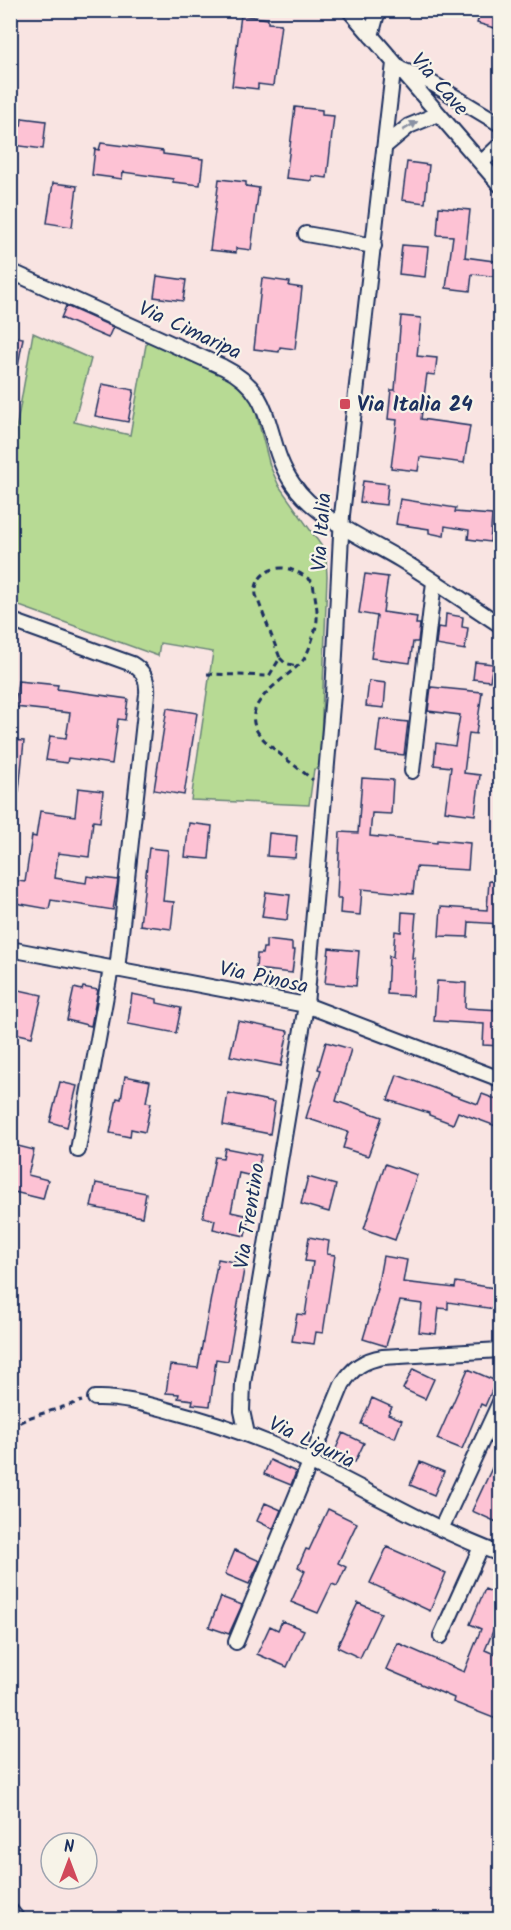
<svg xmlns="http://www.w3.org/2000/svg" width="511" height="1930" font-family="Kalam,sans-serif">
<rect width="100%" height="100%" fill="#f9e4e2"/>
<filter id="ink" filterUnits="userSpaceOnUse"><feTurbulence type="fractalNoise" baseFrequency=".0167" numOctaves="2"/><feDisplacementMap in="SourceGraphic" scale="12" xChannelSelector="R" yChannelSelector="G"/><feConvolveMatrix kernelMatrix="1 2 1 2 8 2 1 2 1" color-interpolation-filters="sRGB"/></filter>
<g filter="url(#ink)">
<path fill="#b7da94" stroke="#698479" stroke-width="1.5" d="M33,333l58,26 -17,63 56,13 17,-96 75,33 25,19 7,14 16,61 9,20 44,62 3,10 1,18 -7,194 -6,-1 -5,36 -118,-5 22,-148 -53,-9 -2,13 -147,-53v-145z"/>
<path fill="#fdc2d4" stroke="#1b2f5e" stroke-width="1.5" d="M481,10h20v20l-24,-7z
M241,15l27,4v4l13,1 -8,62 -15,-2v5l-26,-3z
M295,107l27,3v5l12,1 -7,62 -15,-2v5l-26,-3z
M22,118l24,3 -3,28 -30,-4 3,-20 5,1z
M101,143l62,8v3l40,5 -3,26 -27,-3v-3l-50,-7 -1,7 -30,-4 3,-26 4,1z
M407,162l22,3 -4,38 -23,-3z
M219,179l27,3v4l13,2 -8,62 -15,-2v5l-26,-3z
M53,183l24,3 -5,41 -25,-4z
M439,207l31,3 -5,47 36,5v15l-29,-3 -2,17 -24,-3 7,-52 -16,-1z
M402,245l26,2 -3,30 -26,-3z
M157,276l29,4 -3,21 -29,-4z
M262,278l28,4 -1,4 13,2 -7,61 -15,-2 -1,5 -25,-3z
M66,306l47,21 -5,11 -47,-20z
M401,316l20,2 -4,38 20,2 -2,17 -8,-1 -6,45 49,7 -6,37 -44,-6 -2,14 -27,-3 6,-48 -9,-1 3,-29h4z
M10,336l13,2 -6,34 -7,-1z
M102,384l32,6 -6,32 -33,-6z
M363,481l25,3 -2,21 -26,-3z
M400,499l56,9 -1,4 37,3 -2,27 -22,-3 1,-9 -24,-4 -1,10 -15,-3v-4l-33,-5z
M365,574l23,3 -5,35 34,5 -1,7h4l-2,18h-5l-3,21 -39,-5 6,-42 -18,-3z
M446,614l17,3 -1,10 6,1 -3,22 -29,-5 2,-18 7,1z
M475,662l18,2 -3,17 -17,-2z
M18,681l40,4 -1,4 71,10 -3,21 -7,-1 -6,45 -44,-6 -1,5 -21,-3 4,-24 16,2 4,-25 -55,-6z
M369,681l17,2 -2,25 -18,-2z
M431,687l51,5 -6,42 -7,-1 -5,40 16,2 -5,40 -30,-4 6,-44 -17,-2 2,-22 19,3 5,-31 -32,-4z
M167,708l30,5 -13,82 -30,-5z
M380,719l28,3 -4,33 -28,-3z
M10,740l14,1 -5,50 -9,-1z
M362,778l31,2 -2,34 -19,-1 -2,23 67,7v-3l33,3 -2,27 -52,-3 -3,27 -51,-5 -2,26 -20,-2 1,-15h-4l3,-66 18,1z
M78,788l25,3 -3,31 -7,-1 -4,36 -31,-4 -3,25 31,5 1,-7 31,4 -5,30 -62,-10 -2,9 -39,-7v-22l15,2 7,-46 4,1 4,-26 35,5z
M189,823l23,3 -3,33 -24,-2z
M269,833l28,3 -2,22 -28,-2z
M149,848l19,2 -5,51 11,1 -3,27 -31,-4z
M489,881l12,1v42l-32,-2 -1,15 -29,-1 2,-29 46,3z
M266,892l24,3 -3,25 -25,-3z
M402,912l14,1 -4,45h3l-2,38 -26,-2 2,-38 4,1 2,-26 6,1z
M266,940l26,3v7h3l-3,23 -36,-4 1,-15h5l1,-6h3z
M329,948l30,3 -3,35 -31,-3z
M437,981l29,2 -1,25 36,2v36l-18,-1 1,-21 -50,-3z
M83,987l15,3 -7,36 -24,-6 7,-32 8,2z
M10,988l32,7 -10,42 -22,-5z
M132,994l25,5v4l24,5 -5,25 -48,-9z
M238,1021l50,10 -7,35 -51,-10z
M326,1042l25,7 -15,52 46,16 -14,39 -25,-8 5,-16 -42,-14 15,-48 -3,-1z
M397,1075l81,29 4,-10 19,7v27l-43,-16 -5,12 -24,-9v-2l-41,-13z
M125,1076l25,5 -4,21 5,1 -6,29 -14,-3 -1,8 -20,-4 7,-35 4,1z
M60,1082l17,4 -10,41 -17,-5z
M228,1093l47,9 -5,32 -47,-9z
M10,1144l24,6 -6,25 20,5 -5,19 -33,-8z
M225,1148l36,7 -5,22 -17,-4 -8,39 18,4 -4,20 -32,-7 2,-9 -12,-3 12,-60 8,1z
M385,1164l32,11 -22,65 -31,-11z
M308,1177l28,8 -7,27 -28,-8z
M96,1183l50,10 -4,24 -51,-10z
M309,1237l20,4 -2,13 8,1 -12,78 -7,-1 -2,12 -22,-3 5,-27 8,1 8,-53 -8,-1z
M383,1256l24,4 -4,22 52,6 1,-6 45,7v21l-53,-8v7l-9,-1 -3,26 -17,-2 3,-28 -22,-3 -14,45 -23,-7 15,-50h-1z
M218,1259l27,5 -17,97 -12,-2 -6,47 -18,-2 1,-4 -15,-2 1,-4 -13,-1 4,-28 28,3z
M413,1369l21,10 -9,20 -22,-10z
M468,1369l28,12 -11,25 -4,-2 -19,45 -25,-10z
M372,1398l20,9 -4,7 14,6 -7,18 -34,-14z
M343,1433l21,10 -9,19 -21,-9z
M270,1460l26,12 -5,13 -27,-11z
M420,1462l24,10 -10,23 -24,-10z
M492,1468l9,4v52l-29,-13z
M265,1503l16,7 -8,19 -16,-8z
M328,1509l29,14 -19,40 8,4 -9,19 -5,-2 -14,29 -27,-11 14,-31 -7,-4 8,-18 3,1z
M387,1547l59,26 -16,38 -60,-28z
M235,1550l25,11 -11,23 -24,-10z
M485,1589l16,7v16l-16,38 16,7v64l-48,-19 1,-4 -68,-29 12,-26 66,29 17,-43 -11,-5z
M221,1597l21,8 -13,29 -20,-7z
M358,1603l23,10 -21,45 -23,-11z
M282,1621l22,9 -17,37 -30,-13 13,-28 8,4z"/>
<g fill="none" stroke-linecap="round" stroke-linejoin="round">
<defs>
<path id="minor" d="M349,10l151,175
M371,36l7,-26
M400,69l25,10 75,45
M385,146l24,-20 29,-12
M481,163l19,-18
M306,234l68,12
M10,271l213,96c57,28 39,73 70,117 23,34 73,55 108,76 34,21 66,43 99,65
M10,620l122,44c12,7 16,16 15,30l-30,276
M412,771l22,-189
M10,949l296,56 194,74
M78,1150l33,-182
M95,1398c27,-1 54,7 80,14 31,8 61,18 91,30 80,34 153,82 234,112
M247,1434l-5,-23 1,-28 63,-378 27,-311 9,-179 52,-452
M441,1529l59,-127
M441,1636l40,-89
M236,1642l106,-257c10,-17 22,-25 41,-28l117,-7
M10,1910l8,10"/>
</defs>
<use href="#minor" stroke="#1b2f5e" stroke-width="18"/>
<path stroke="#1b2f5e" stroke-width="3" stroke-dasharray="6 4.5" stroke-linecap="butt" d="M280,658l5,5 11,3
M207,674l62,2 11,-18 -24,-63c-3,-20 18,-32 36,-25 7,2 14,7 21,12 1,12 5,25 4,37 0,8 -8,33 -13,40 -14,19 -64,41 -47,72 9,15 42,37 56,49
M10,1427l21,-10 51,-16"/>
<use href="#minor" stroke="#f7f3e8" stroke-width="14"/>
</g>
<defs><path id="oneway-solid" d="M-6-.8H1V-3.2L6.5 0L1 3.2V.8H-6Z" transform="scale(1.5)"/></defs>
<use fill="#8991a3" href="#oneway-solid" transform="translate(410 126) rotate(-31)"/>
</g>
<rect fill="#d1495b" stroke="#f7f3e8" stroke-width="2" x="339" y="398" width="12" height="12" rx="3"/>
<g text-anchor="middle" stroke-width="4.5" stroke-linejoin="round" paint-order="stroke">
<g font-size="21" fill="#1b2f5e" stroke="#f7f3e8">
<text transform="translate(440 84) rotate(49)" y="7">Via Cave</text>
<text transform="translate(190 330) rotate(25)" y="7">Via Cimaripa</text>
<text transform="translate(321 532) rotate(-86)" y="7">Via Italia</text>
<text transform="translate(264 977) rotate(12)" y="7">Via Pinosa</text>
<text transform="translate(249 1216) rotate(-81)" y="7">Via Trentino</text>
<text transform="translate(312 1442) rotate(26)" y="7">Via Liguria</text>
</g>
<g font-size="21" font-weight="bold" fill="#1b2f5e" stroke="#f7f3e8" text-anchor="start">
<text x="357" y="411">Via Italia 24</text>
</g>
</g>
<rect width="511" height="1930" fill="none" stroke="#f7f3e8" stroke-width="36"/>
<rect x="18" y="18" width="475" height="1894" fill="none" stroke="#1b2f5e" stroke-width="2" filter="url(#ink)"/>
<g transform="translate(69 1861)"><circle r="28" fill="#f7f3e8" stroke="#9fa5b1" stroke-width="1.5"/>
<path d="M0-4.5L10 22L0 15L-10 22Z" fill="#d1495b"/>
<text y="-9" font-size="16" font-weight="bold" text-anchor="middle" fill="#1b2f5e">N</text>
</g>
</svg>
